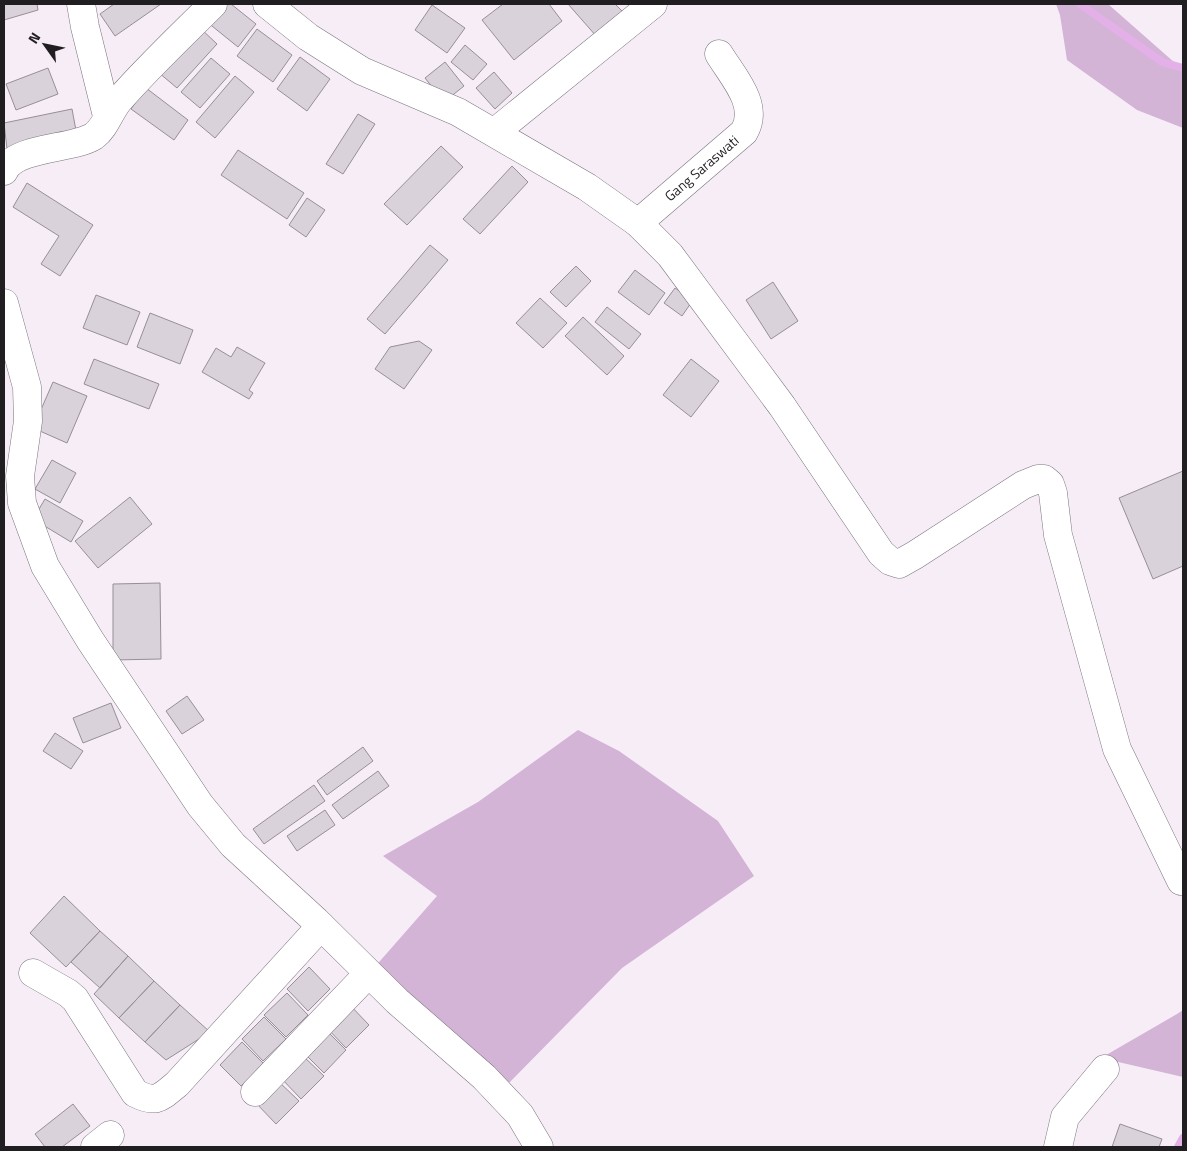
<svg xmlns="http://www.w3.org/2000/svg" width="1187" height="1151" font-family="'Titillium Web',sans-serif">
<rect width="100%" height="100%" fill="#f6edf6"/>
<path fill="#d3b3d6" d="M1056,4h52l75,66v58l-46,-18 -70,-50 -7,-45z
M578,730l41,21 99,70 36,55 -132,92 -117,119 -139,-110 71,-81 -54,-40 95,-54z
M1183,1010v67l-82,-19 76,-44z"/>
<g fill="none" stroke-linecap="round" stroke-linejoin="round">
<path stroke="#e3b0e8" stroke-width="8" d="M1080,4l82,58 21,6
M1178,1147l5,-9"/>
</g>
<path fill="#dad2db" stroke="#978f98" d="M4,4h33l1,6 -34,10z
M114,4h47l-46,32 -15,-22z
M221,4h10l25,20 -18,23 -31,-25z
M503,4h46l13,17 -48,39 -32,-40z
M568,4h47l9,9 -27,24z
M432,5l33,23 -18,25 -32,-23z
M199,27l18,17 -40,44 -19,-16z
M257,29l35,26 -19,27 -36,-26z
M465,45l22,19 -14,16 -22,-18z
M300,57l30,22 -23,32 -30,-22z
M211,58l19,16 -30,34 -19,-16z
M445,62l19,24 -20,16 -19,-24z
M48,68l10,26 -42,16 -10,-26z
M494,72l18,21 -17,16 -19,-21z
M235,76l19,16 -39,46 -19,-16z
M146,88l42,32 -14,20 -43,-31z
M72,109l5,27 -70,13 -3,-26z
M358,114l17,10 -32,50 -17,-10z
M441,146l22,21 -56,58 -23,-21z
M238,150l66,43 -17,26 -66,-44z
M512,166l16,16 -48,52 -17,-15z
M27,183l66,42 -33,51 -19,-12 18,-28 -46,-29z
M307,198l18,12 -19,27 -17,-12z
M430,245l18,15 -63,74 -18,-15z
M576,266l15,15 -25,26 -16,-15z
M635,270l30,23 -16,22 -31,-23z
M773,282l25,39 -27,18 -25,-39z
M675,288l18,12 -11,16 -18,-13z
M96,295l44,17 -13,33 -44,-17z
M540,298l27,25 -24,25 -27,-25z
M607,307l34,27 -12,15 -34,-27z
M150,313l43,17 -13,34 -43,-17z
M583,317l41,39 -17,19 -42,-39z
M419,341l13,9 -28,39 -29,-20 15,-22z
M237,347l28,16 -16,27 4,3 -4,6 -47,-27 14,-24 15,9z
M94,359l65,25 -10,25 -65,-25z
M691,359l28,22 -28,36 -28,-22z
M53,382l34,14 -20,47 -34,-15z
M52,460l24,13 -16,30 -25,-14z
M1183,471v95l-30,13 -34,-81z
M130,497l22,27 -54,44 -23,-27z
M45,499l38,22 -12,21 -38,-23z
M160,583l1,76 -48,1v-76z
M187,696l17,24 -22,14 -16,-23z
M111,703l10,25 -38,15 -10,-25z
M55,733l28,18 -12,18 -28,-18z
M363,747l10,14 -46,34 -10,-14z
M378,771l11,15 -46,33 -11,-14z
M314,785l11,16 -61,43 -11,-15z
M325,810l10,15 -38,26 -10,-15z
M64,896l36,35 -34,36 -36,-34z
M100,931l28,25 -28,32 -29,-26z
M128,956l26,25 -35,37 -25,-24z
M309,967l21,22 -22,22 -21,-22z
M154,981l26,24 -35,37 -26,-24z
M287,993l21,22 -22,22 -22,-22z
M348,1003l21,22 -23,23 -21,-22z
M180,1005l30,27 -44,28 -21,-18z
M264,1017l22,22 -23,22 -21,-22z
M325,1029l21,21 -22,23 -22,-22z
M242,1042l22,22 -23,22 -21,-21z
M302,1055l22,21 -23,23 -21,-22z
M277,1080l22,21 -23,23 -21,-22z
M73,1104l17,22 -28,21h-17l-10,-13z
M1120,1124l42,15 -3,8h-47z"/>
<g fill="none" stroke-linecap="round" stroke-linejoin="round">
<defs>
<g id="minor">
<path d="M81,4l4,23 22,89"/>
<path d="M267,4l41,33 54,34 96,41 129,75 51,36 32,32 112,151 99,147 9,8 9,3 16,-9 108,-70 15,-6h6l6,5 3,9 5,42 59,214 64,132"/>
<path d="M495,132l158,-128"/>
<path d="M4,171c12,-25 68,-21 90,-35 12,-9 16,-26 26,-37 29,-33 62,-64 93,-95"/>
<path id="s1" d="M638,223l106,-91c16,-27 -11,-55 -25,-78"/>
<path d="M4,303l23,84 1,34 -8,55 2,27 23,63 45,74 110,165 33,40 83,76 81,80 87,76 36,38 19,32"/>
<path d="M33,973l35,20 7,6 60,94c21,11 25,5 42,-9l144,-158"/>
<path d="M255,1092l113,-118"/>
<path d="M95,1147l15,-12"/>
<path d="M1058,1147l7,-30 40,-48"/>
</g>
</defs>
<use href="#minor" stroke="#7b747c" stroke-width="29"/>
<use href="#minor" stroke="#fff" stroke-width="28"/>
</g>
<g text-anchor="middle" stroke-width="4" stroke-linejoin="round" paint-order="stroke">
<g font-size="14" fill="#211e21" stroke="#f6edf6">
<text dy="5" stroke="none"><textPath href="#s1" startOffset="84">Gang Saraswati</textPath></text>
</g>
</g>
<rect width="1187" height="1151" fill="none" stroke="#211e21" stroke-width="10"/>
<g transform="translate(45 45) rotate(303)" stroke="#f6edf6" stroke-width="4" paint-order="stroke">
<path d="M0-4L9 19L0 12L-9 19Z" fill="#211e21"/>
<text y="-8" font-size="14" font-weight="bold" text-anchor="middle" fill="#211e21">N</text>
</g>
</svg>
